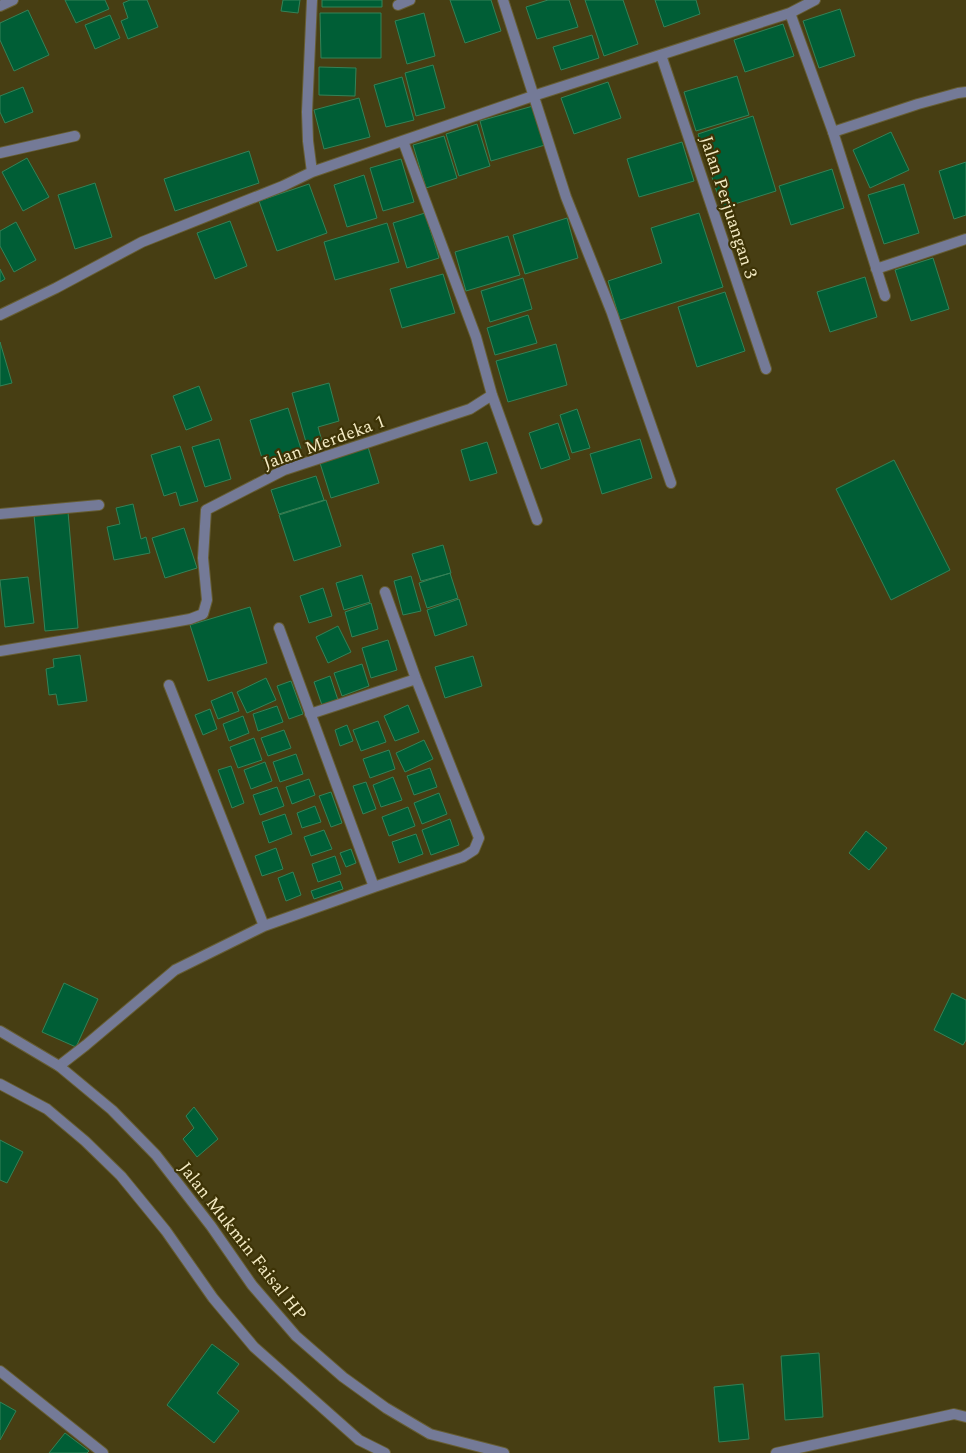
<svg xmlns="http://www.w3.org/2000/svg" width="966" height="1453" font-family="Spectral,serif">
<rect width="100%" height="100%" fill="#473e13"/>
<path fill="#005e36" stroke="#348257" d="M65,0h40l4,9 -33,14z
M130,0h17l11,27 -30,12 -7,-18 7,-3 -5,-15z
M283,0h17l-2,13 -17,-2z
M322,0h60v7h-60z
M450,0h41l10,31 -36,12z
M548,0h21l9,27 -41,12 -11,-32z
M585,0h38l15,44 -34,12z
M655,0h41l4,14 -36,13z
M840,9l15,47 -36,12 -16,-47z
M28,10l21,45 -35,16 -14,-31v-17z
M320,13h61v45h-60z
M424,13l11,43 -28,8 -12,-43z
M110,15l10,23 -25,11 -10,-24z
M783,24l11,32 -49,16 -11,-32z
M592,35l7,23 -38,12 -8,-23z
M433,65l12,43 -29,8 -11,-43z
M319,67l37,1 -1,28 -36,-1z
M737,76l12,39 -53,16 -12,-39z
M402,77l12,43 -28,7 -12,-42z
M608,82l13,36 -47,16 -13,-36z
M23,87l10,25 -28,11 -5,-11v-16z
M359,98l11,39 -46,12 -10,-39z
M533,106l12,39 -54,16 -11,-40z
M753,116l23,75 -54,17 -24,-74z
M477,124l13,42 -31,10 -13,-42z
M891,132l18,38 -39,18 -17,-38z
M444,136l13,42 -31,10 -13,-43z
M682,142l12,39 -55,16 -12,-38z
M249,151l10,32 -84,28 -11,-32z
M27,158l22,39 -26,14 -21,-39z
M401,159l13,43 -31,9 -13,-43z
M966,162v53l-12,4 -15,-48z
M832,169l12,39 -53,17 -12,-39z
M364,175l13,43 -30,9 -13,-42z
M95,183l17,54 -37,12 -17,-54z
M309,184l18,49 -50,18 -18,-50z
M904,184l15,49 -35,11 -16,-49z
M425,213l14,45 -32,10 -14,-45z
M699,213l24,74 -103,33 -12,-39 54,-18 -11,-35z
M567,218l11,40 -53,16 -12,-39z
M230,221l17,45 -32,13 -18,-46z
M16,222l20,38 -22,12 -14,-26v-15z
M387,223l12,39 -64,18 -11,-38z
M508,236l12,39 -54,16 -11,-39z
M933,258l16,51 -38,12 -16,-51z
M0,269l5,10 -5,3z
M443,274l12,39 -53,15 -12,-39z
M865,277l12,40 -47,15 -13,-40z
M523,278l9,31 -42,13 -9,-31z
M725,292l20,59 -48,16 -19,-60z
M528,315l9,28 -42,12 -8,-27z
M0,342l12,41 -12,3z
M556,344l11,41 -59,17 -12,-41z
M329,383l10,38 -21,6 5,18 -15,4 -16,-56z
M199,386l13,34 -26,10 -13,-34z
M288,408l13,41 -38,12 -13,-41z
M577,409l13,39 -18,5 -12,-38z
M558,423l12,36 -29,10 -12,-36z
M219,439l12,40 -26,8 -13,-40z
M640,439l12,39 -50,16 -12,-40z
M487,442l10,31 -27,8 -9,-31z
M180,446l18,55 -18,5 -4,-14 -12,4 -13,-41z
M368,447l11,36 -48,15 -11,-35z
M894,460l56,110 -59,30 -55,-111z
M316,476l8,24 -45,14 -8,-24z
M326,500l15,46 -47,15 -15,-46z
M133,504l8,35 5,-2 4,16 -36,7 -7,-33 13,-3 -4,-16z
M68,512l10,116 -33,3 -11,-116z
M184,528l13,40 -32,10 -13,-40z
M443,545l8,28 -30,8 -9,-27z
M450,573l8,25 -31,10 -8,-25z
M362,575l8,27 -26,8 -8,-27z
M411,576l10,35 -18,4 -9,-34z
M28,577l6,46 -29,4 -5,-47z
M323,588l9,28 -23,7 -9,-27z
M459,599l8,26 -32,11 -8,-26z
M371,603l7,26 -26,8 -7,-25z
M250,607l17,56 -59,18 -18,-56z
M338,626l13,26 -23,11 -12,-26z
M388,640l9,30 -26,8 -9,-30z
M80,655l7,46 -29,4 -2,-11 -7,1 -3,-26 8,-2 -1,-8z
M473,656l9,30 -37,12 -10,-31z
M362,664l7,22 -27,10 -8,-23z
M330,676l9,27 -16,5 -9,-26z
M266,678l10,22 -29,13 -10,-21z
M291,681l12,33 -14,5 -12,-33z
M232,692l7,19 -21,8 -7,-18z
M408,705l11,27 -24,9 -11,-25z
M277,706l6,16 -25,9 -5,-17z
M210,709l7,20 -14,6 -8,-20z
M243,716l6,17 -20,8 -6,-17z
M378,721l8,21 -25,9 -8,-21z
M347,725l6,16 -13,5 -5,-16z
M284,730l7,18 -23,8 -7,-18z
M254,738l8,22 -24,8 -8,-21z
M424,740l9,19 -28,13 -9,-19z
M389,750l6,19 -25,9 -7,-19z
M296,754l7,20 -23,8 -7,-20z
M265,762l7,19 -21,8 -7,-19z
M231,766l13,37 -12,5 -14,-38z
M430,768l7,19 -23,8 -7,-19z
M393,777l9,23 -21,7 -8,-22z
M309,779l6,16 -23,9 -6,-17z
M366,782l10,27 -13,5 -10,-28z
M277,787l7,19 -24,9 -7,-20z
M331,792l11,31 -11,4 -12,-31z
M439,793l8,21 -25,10 -8,-21z
M315,806l6,16 -19,6 -5,-15z
M408,807l7,19 -26,10 -7,-19z
M285,814l7,20 -23,9 -7,-21z
M450,819l9,26 -28,10 -9,-25z
M324,830l8,19 -21,7 -7,-19z
M866,831l21,17 -18,22 -20,-17z
M416,834l7,20 -24,9 -7,-21z
M276,848l7,21 -21,7 -7,-20z
M351,849l5,14 -10,4 -6,-14z
M335,856l6,18 -23,8 -6,-18z
M293,872l8,23 -15,6 -8,-23z
M340,881l3,8 -29,10 -3,-8z
M64,983l34,16 -22,48 -34,-15z
M952,993l14,7v40l-3,5 -29,-15z
M194,1107l24,32 -21,18 -14,-18 11,-11 -8,-12z
M0,1140l23,12 -16,31 -7,-3z
M212,1344l27,20 -22,29 22,18 -25,32 -47,-38z
M819,1353l4,64 -38,3 -4,-64z
M743,1384l6,55 -30,3 -5,-55z
M0,1402l16,9 -16,29z
M65,1433l24,18 -2,2h-38z"/>
<g fill="none" stroke-linecap="round" stroke-linejoin="round">
<defs>
<path id="service" d="M833,132l85,-28 40,-11 8,-1"/>
<path id="minor" d="M312,0l-5,112 1,29 4,31
M503,0l63,197 46,116 59,170
M398,5l12,-5
M0,6l13,-6
M790,13l43,119 52,164
M661,55l105,314
M403,141l73,196 16,58 45,125
M0,153l75,-17
M876,269l90,-30
M0,315l56,-27 86,-46 141,-56 29,-14 221,-76 257,-83 25,-13
M0,514l99,-9
M0,651l168,-28 22,-4 13,-5 4,-14 -4,-42 3,-48 78,-40 186,-61 22,-14
M169,685l95,241
M310,714l106,-35
M374,887l89,-30 11,-7 5,-12 -63,-159 -31,-87
M59,1066l27,-21 89,-75 89,-44 110,-39 -95,-259
M0,1371l103,82"/>
<path id="tertiary" d="M0,1031l59,35 53,44 44,45 55,71 41,59 44,51 47,41 43,31 44,26 74,19
M0,1084l47,25 38,32 36,35 45,55 47,67 41,49 105,93 26,13
M776,1453l178,-39 12,3"/>
</defs>
<use href="#service" stroke="#665d33" stroke-width="12"/>
<use href="#minor" stroke="#665d33" stroke-width="12"/>
<use href="#tertiary" stroke="#665d33" stroke-width="12"/>
<use href="#service" stroke="#747a97" stroke-width="10"/>
<use href="#minor" stroke="#747a97" stroke-width="10"/>
<use href="#tertiary" stroke="#747a97" stroke-width="10"/>
</g>
<g text-anchor="middle" stroke-width="4.5" stroke-linejoin="round" paint-order="stroke">
<g font-size="18" fill="#f4ebc4" stroke="#3d3306">
<text transform="translate(729 207) rotate(72)" y="6">Jalan Perjuangan 3</text>
<text transform="translate(324 442) rotate(-20)" y="6">Jalan Merdeka 1</text>
<text transform="translate(243 1241) rotate(52)" y="6">Jalan Mukmin Faisal HP</text>
</g>
</g>
</svg>
